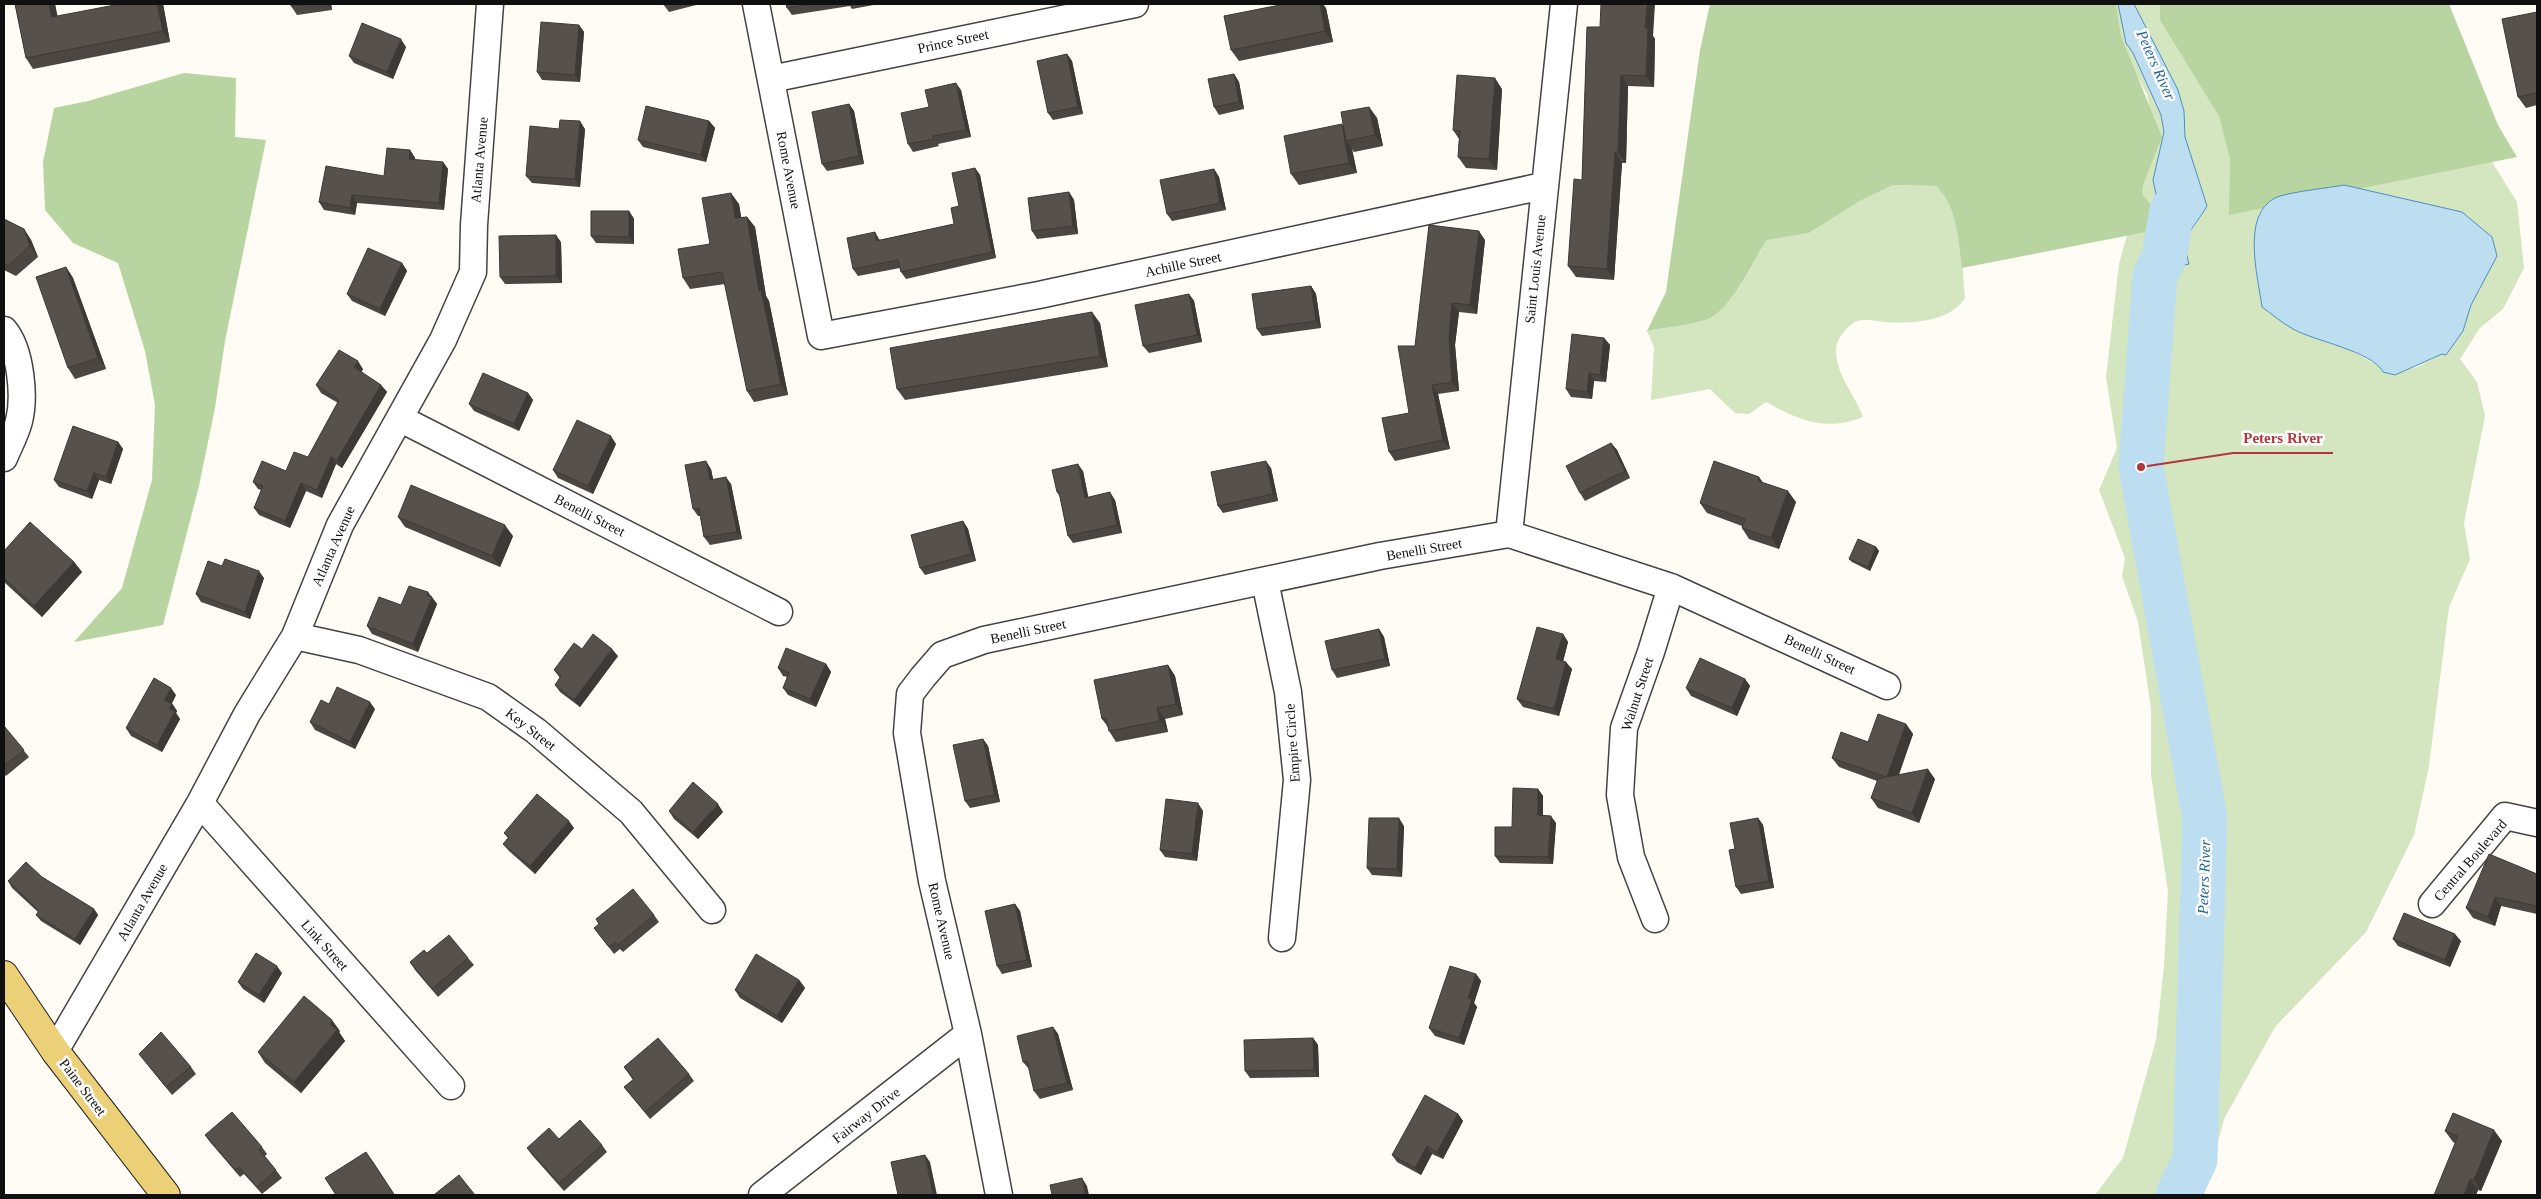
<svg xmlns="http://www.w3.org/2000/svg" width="2541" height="1199" font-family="'Times New Roman',serif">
<rect width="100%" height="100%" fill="#fefcf4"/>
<path fill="#d3e6c0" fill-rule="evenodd" d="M2105,4h72l315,158 25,40 7,66 -21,41 -23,19 -20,31 17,23 8,34 -21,107 6,36 -21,48 -20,159 -15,69 -48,97 -91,95 -51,92 -20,76h-109l28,-37 33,-118 8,-74 4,-74 -17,-117v-67l-13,-86 -16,-46 3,-18 -26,-68 18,-42 -11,-71 13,-113 32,-115 1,-29 -5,-26 -39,-70zM2259,213l238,43 -26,49 -8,26 -21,23 -27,14 -32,4 -3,-5 -15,-9 -103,-51 -8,-66z
M1893,185l43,1c28,28 25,75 29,112 -15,24 -54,26 -80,24 -8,0 -16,-3 -23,-2 -12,1 -26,18 -26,30 0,26 19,44 27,67 -38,15 -64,3 -97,-15l-17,12 -14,-1 -25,-24 -59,11 3,-53 -7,-16c19,-4 43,-5 61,-12 23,-9 46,-58 59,-79l42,-7 51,-32z"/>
<path fill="#b8d5a1" d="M1710,4h406l5,32 41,101 -19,48 -1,9 15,18 -6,19 -189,37c-4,-29 -4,-60 -26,-82l-43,-1 -33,16 -51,32 -42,7c-14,21 -35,69 -59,79 -18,7 -42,8 -61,12l19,-39 34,-242z
M2160,4h289l49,121 19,32 -288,58 1,-56 -11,-43 -59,-96z
M184,73l52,5 -1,59 31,3 -41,201 -10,67 -16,78 -36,139 -89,17 48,-54 30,-108 3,-75 -10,-54 -27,-88 -45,-20 -28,-33 -2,-48 11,-54 34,-7z"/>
<path fill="#bdddf0" stroke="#4b90c0" d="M2118,4h16l44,86 6,21 1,26 22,69c-14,24 -27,29 -18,58l-45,8 1,-11 15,-49 -7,-32 11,-48 -3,-17 -28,-62 -7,-10z
M2344,185l118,27 30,25 5,19 -26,49 -8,26 -17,24 -4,-1 -47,21 -12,-3c-11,-21 -69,-31 -90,-43 -11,-6 -21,-15 -31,-22 -4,-30 -21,-92 13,-109 13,-6 53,-10 69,-13z"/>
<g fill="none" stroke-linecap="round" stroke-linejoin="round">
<path stroke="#bdddf0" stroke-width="45" d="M2172,210l-8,47 -9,19 -14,191 64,351 -10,342 -17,35"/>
<defs>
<path id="street" d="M756,4l65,332 218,-41 504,-109
M771,79l364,-75
M4,330c17,20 21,67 15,91 -3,12 -10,25 -15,37
M401,419l378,193
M1509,534l55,-530
M1265,581l23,111 9,88 -15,158
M295,636l64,14 129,47 48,34 95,81 81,98
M200,803l251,283
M2432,904l73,-88 32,7
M1655,919l-24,-62 -11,-62 4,-67 27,-76 20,-65
M55,1051l145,-248 47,-89 48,-78 45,-111 103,-185 30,-68 1,-47 16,-221
M762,1195l206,-161
M999,1195l-31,-161 -36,-153 -25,-148 3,-39 13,-17 19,-22 42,-15 396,-84 129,-22 162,53 216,99"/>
<path id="primary" d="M4,975l51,76 111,144"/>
</defs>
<use href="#street" stroke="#434343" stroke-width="29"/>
<use href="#primary" stroke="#212121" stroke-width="30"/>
<use href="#street" stroke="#fff" stroke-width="26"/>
<use href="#primary" stroke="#ebd077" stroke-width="28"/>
</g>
<path fill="#4b4642" d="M15,4h40l2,12 106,-12 7,38 -137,27 -7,-11z
M291,4h40l1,6 -35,5 -6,-9z
M663,4h37l-31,8z
M786,4h93l-27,5 -2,-3 -58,9 -5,-7z
M1326,8l7,34 -94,19 -8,-11z
M2537,12v93l-11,3 -8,-11z
M579,25l5,7 -4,50 -38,-2 -5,-8z
M1587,27l66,9 2,3 -1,48 -26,-1 -2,77h-4l-8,117 -38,-3 -8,-11 14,-86z
M406,47l-13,32 -39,-16 -5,-7z
M1067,54l5,7 11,53 -30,6 -5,-7z
M1234,74l5,8 5,27 -25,6 -5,-8z
M1502,89l-5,81 -31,-2 -8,-11 1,-18 -6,-9z
M961,90l10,47 -33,7 1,2 -26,6 -5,-8 21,-37z
M849,104l5,7 10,53 -37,7 -5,-7z
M1369,107l8,11 6,28 -29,6 -2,-3 5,24 -58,12 -8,-11 53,-47z
M709,121l6,7 -9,34 -63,-15 -5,-7z
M559,129h26l-5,58 -48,-4 -6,-7z
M410,150l5,8v2l28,2 5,7 -4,41 -87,-7 -2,12 -31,-5 -5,-8 65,-26z
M975,168l5,7 16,83 -90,21 -5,-7 -1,-4 -42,8 -5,-7 26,-30 1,1 74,-16 5,-18z
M1214,169l5,8 7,33 -54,11 -5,-7z
M1069,192l5,8 4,34 -41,5 -5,-8z
M739,204l2,13h6l8,10 11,69 3,5 19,94 -34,7 -7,-11 -22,-107 -35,5 -7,-11z
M629,211l5,8v25l-38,-1 -5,-7z
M4,219l20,10 7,11 7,17 -22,19 -12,-6z
M1485,240l-8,74 -18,-2 -4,33 4,46 -21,3 12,55 -55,12 -6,-9 20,-39 6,-67z
M561,242l1,41 -57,1 -5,-7z
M402,263l5,8 -22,45 -33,-15 -5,-7z
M66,267l7,11 33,91 -31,10 -7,-11z
M1311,286l5,8 5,34 -59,8 -5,-7z
M1189,294l5,7 8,41 -53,11 -6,-7z
M1100,323l8,44 -203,33 -8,-11z
M1604,338l6,7 -4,37 -12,-1 -2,18 -21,-2 -5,-8z
M363,369l-2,3 20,13 6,7 -45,76 -6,-4 -14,34 -16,-7 -16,37 -31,-13 -5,-7 7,-18 -3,-1 -5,-7 33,-11 22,-14 30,-54 -17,-10 -5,-8z
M528,393l5,7 -14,31 -45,-20 -5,-7z
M118,442l5,7 -12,35 -12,-4 -7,19 -33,-12 -5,-7z
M1611,443l6,7 13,28 -45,23 -5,-8z
M616,444l-23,50 -35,-16 -5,-8z
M1271,468l7,33 -55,12 -5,-7z
M711,469l2,11 18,4 11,55 -32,6 -6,-8 -4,-21h-2l-5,-7z
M1083,471l5,26 27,3 7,33 -49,10 -5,-7 -8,-39 -3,-5z
M1763,483l33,19 -17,47 -30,-10 -7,-11v-2l-35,-13 -7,-10z
M398,517l115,19 -13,31 -95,-40z
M963,521l5,8 8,32 -51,14 -5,-7z
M1876,547l3,4 -9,20 -18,-9 -3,-3z
M4,551l70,11 8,10 -40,45 -38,-35z
M222,566l42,12 -14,41 -49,-17 -5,-8z
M431,596l6,8 -19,48 -46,-18 -5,-8 34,-21z
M1379,629l5,8 6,29 -53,12 -5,-8z
M1563,634l5,8 -5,19 9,8 -13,47 -36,-9 -6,-8z
M582,649l36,7 -38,51 -20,-15 -5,-7 5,-7 -6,-8z
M826,664l5,8 -15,35 -28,-12 -5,-7 4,-11 -4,-1 -5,-8z
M1168,665l7,11 8,39 -18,4 3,13 -52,10 -7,-11 -1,-4 -6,-8z
M1745,679l5,7 -13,30 -46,-20 -5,-8z
M176,695l-4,8 5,8 -1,2 4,6 -18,33 -31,-16 -5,-8z
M329,704l46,5 -20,40 -40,-19 -5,-8z
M1906,724l7,10 -14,41 36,4 -16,44 -41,-15 -7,-10 6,-17 -38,-14 -7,-9z
M4,726l25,31 -23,19 -2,-2z
M983,739l5,7 12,56 -30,6 -5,-7z
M1538,789l5,7v19l13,8 -3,41 -53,-1 -5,-7z
M669,811l54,1 -25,27 -24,-20z
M1203,811l-6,50 -32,-4 -5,-7z
M1758,818l5,7 11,63 -33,6 -5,-7 -1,-38z
M1404,826l-2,51 -30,-2 -5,-7z
M574,828l-39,46 -26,-23 -6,-7 5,-6 -4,-5z
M2535,873l2,1v40l-36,-8 -6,20 -22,-8 -7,-10z
M42,877l52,32 4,6 -18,30 -39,-24 -5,-6 2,-3 -26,-24 -4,-7z
M1015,904l5,7 12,56 -30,7 -5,-8z
M654,915l5,7 -36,30 -3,-3 -6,5 -20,-26z
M2393,939l68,2 -11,26 -52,-21z
M427,953l41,5 6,7 -36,32 -23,-27 -5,-8z
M282,973l-18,30 -21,-14 -5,-7z
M1476,974l5,7 -7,22 3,4 -13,38 -29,-9 -6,-8z
M799,980l6,8 -23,35 -42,-25 -5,-8z
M1053,1027l5,7 15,56 -33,9 -6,-8 -5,-22 -6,-7z
M340,1031l-1,1 6,9 -44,52 -36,-30 -7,-11z
M1313,1038l5,7 1,32 -69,1 -5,-7z
M139,1054l52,13 5,7 -24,21z
M624,1067l65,7 5,7 -44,38 -26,-32 9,-7z
M1458,1114l5,7 -20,38 -11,-5 -11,21 -24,-13 -5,-7z
M2445,1131l57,10 -21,50 -3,-1 -2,5 -21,-52 -2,-1z
M205,1135l57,12 5,7 -2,2 17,22 -20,16 -18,-20 -4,3 -30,-35z
M559,1139l43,6 5,7 -43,39 -32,-36 -5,-7z"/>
<path fill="#3d3936" d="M49,4h6l5,24 -8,-11z
M157,4h6l7,38 -7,-11z
M328,4h3l1,6z
M1320,4h3l3,4 7,34 -8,-11z
M1647,4h8l-2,32 2,3 -1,48 -8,-11 -1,-48z
M579,25l5,7 -4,50 -5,-7z
M401,39l5,8 -13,32 -6,-7z
M1067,54l5,7 11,53 -5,-7z
M1234,74l5,8 5,27 -5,-7z
M1621,75l7,11 -2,77 -8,-11z
M1495,78l7,11 -5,81 -8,-11z
M956,83l5,7 10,47 -5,-7z
M849,104l5,7 10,53 -5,-8z
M1369,107l8,11 6,28 -8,-11z
M580,121l5,8 -5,58 -5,-8z
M709,121l6,7 -9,34 -5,-7z
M1342,124l8,11 -4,6 6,8 5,24 -8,-10z
M410,150l5,8 -1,9 -5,-8z
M1615,152l7,11 -8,117 -7,-11z
M443,162l5,7 -4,41 -5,-7z
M975,168l5,7 16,83 -4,-6z
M1214,169l5,8 7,33 -6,-7z
M1069,192l5,8 4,34 -5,-8z
M731,193l8,11 4,25 -8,-11z
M352,195l5,8 -2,12 -5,-7z
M629,211l5,8v25l-5,-7z
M747,217l8,10 11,69 3,5 19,94 -7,-11 -22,-93z
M24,229l7,11 7,17 -8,-11z
M1479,231l6,9 -8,74 -7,-9z
M875,232l4,7 2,9 -5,-7z
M556,235l5,7 1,41 -6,-7z
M402,263l5,8 -22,45 -5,-7z
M66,267l7,11 33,91 -8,-11z
M1311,286l5,8 5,34 -5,-7z
M1189,294l5,7 8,41 -5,-7z
M1452,303l7,9 -4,33 4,46 -7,-9 -3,-46z
M1092,312l8,11 8,44 -8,-11z
M1604,338l6,7 -4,37 -6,-7z
M358,361l5,8 -3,6 -6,-8z
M1589,373l5,8 -2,18 -5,-7z
M381,385l6,7 -45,76 -5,-8z
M1432,385l6,9 12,55 -7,-9z
M528,393l5,7 -14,31 -5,-7z
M611,436l5,8 -23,50 -5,-8z
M118,442l5,7 -12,35 -5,-7z
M1611,443l6,7 13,28 -5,-7z
M331,457l5,7 -14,34 -5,-8z
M706,461l5,8 4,19 -5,-8z
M1266,461l5,7 7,33 -5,-7z
M1078,464l5,7 7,34 -5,-7z
M94,473l5,7 -7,19 -5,-8z
M726,477l5,7 11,55 -5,-7z
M1759,477l8,11 -9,-7z
M301,483l5,8 -16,37 -5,-7z
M1788,491l8,11 -17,47 -8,-11z
M1110,492l5,8 7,33 -5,-8z
M963,521l5,8 8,32 -5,-7z
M505,525l8,11 -13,31 -8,-11z
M1876,547l3,4 -9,20 -2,-4z
M74,562l8,10 -40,45 -8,-11z
M259,571l5,7 -14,41 -5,-7z
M428,592l9,12 -19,48 -5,-8z
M1379,629l5,8 6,29 -5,-7z
M1563,634l5,8 -6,24 -6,-7z
M612,649l6,7 -38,51 -6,-7z
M1566,662l6,7 -13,47 -5,-7z
M826,664l5,8 -15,35 -6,-8z
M1168,665l7,11 8,39 -7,-11z
M1745,679l5,7 -13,30 -5,-8z
M171,688l5,7 -6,12 -6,-7z
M370,702l5,7 -20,40 -5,-7z
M172,704l5,7 -1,2 4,6 -18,33 -5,-7 12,-37z
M1157,708l8,11 3,13 -8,-11z
M1906,724l7,10 -19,53 -7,-10z
M983,739l5,7 12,56 -5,-7z
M1928,769l7,10 -16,44 -7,-10z
M1538,789l5,7v26l-5,-7z
M1198,803l5,8 -6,50 -5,-7z
M718,804l5,8 -25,27 -5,-7z
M1551,816l5,7 -3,41 -5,-7z
M1399,818l5,8 -2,51 -5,-8z
M1758,818l5,7 11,63 -5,-7z
M569,821l5,7 -39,46 -5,-8z
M2495,897l6,9 -6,20 -7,-9z
M1015,904l5,7 12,56 -5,-7z
M94,909l4,6 -18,30 -5,-6z
M2455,934l6,7 -11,26 -5,-7z
M277,966l5,7 -18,30 -5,-8z
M1476,974l5,7 -7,22 3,4 -13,38 -5,-7 9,-40z
M799,980l6,8 -23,35 -5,-7z
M332,1020l8,11 -1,1 6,9 -44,52 -7,-11 36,-58z
M1053,1027l5,7 15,56 -6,-7z
M1313,1038l5,7 1,32 -5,-7z
M1458,1114l5,7 -20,38 -6,-7z
M2494,1130l8,11 -21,50 -7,-11z
M1427,1146l5,8 -11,21 -6,-7z
M366,1152l8,11 21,32h-1z
M925,1155l5,7 7,33h-4z
M1082,1178l5,8 2,9h-4z
M2470,1179l8,11 -2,5h-12z"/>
<path fill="#57514d" stroke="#3d3936" d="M15,4h34l3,13 68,-13h37l6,27 -137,27z
M291,4h18l-18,2z
M786,4h27l-26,4z
M1285,4h35l5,27 -94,19 -7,-34z
M1601,4h46l-2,24h3l-2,48 -25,-1 -3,77h-3l-8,117 -39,-3 6,-87 8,1 5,-153h13z
M2537,12v81l-19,4 -16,-78z
M541,22l38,3 -4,50 -38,-3z
M362,23l39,16 -14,33 -38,-16z
M1067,54l11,53 -30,6 -11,-52z
M1234,74l5,28 -25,5 -6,-28z
M1457,75l38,3 -6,81 -31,-2 2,-26 -7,-1z
M956,83l10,47 -33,6 1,3 -26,5 -7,-31 28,-6 -4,-17z
M849,104l10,52 -37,8 -10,-52z
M646,106l63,15 -8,34 -63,-15z
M1369,107l6,28 -29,6 -5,-29z
M560,120l20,1 -5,58 -49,-3 4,-50 29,3z
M1342,124l7,39 -58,11 -7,-38z
M387,148l23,2 -1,9 34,3 -4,41 -87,-8 -2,13 -31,-6 7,-36 58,10z
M975,168l17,84 -91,20 -3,-12 -45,9 -6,-31 28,-6 1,9 78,-17 -3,-16 8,-2 -7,-33z
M1214,169l6,34 -53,11 -7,-34z
M1069,192l4,34 -41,5 -4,-33z
M731,193l4,25 12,-1 12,74 2,-1 20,94 -34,7 -25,-119 -39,6 -5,-29 32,-5 -8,-46z
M591,211h38v26l-38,-1z
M4,219l20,10 6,17 -22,20 -4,-3z
M1429,225l50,6 -9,74 -18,-2 -3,33 3,46 -20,3 11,55 -54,12 -7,-34 27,-5 -11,-67h17z
M556,235v41l-56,1 -1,-41z
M368,248l34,15 -22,46 -33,-15z
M66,267l32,91 -30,10 -32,-91z
M1311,286l5,35 -59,8 -5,-35z
M1189,294l8,41 -54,11 -8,-41z
M1092,312l8,44 -203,33 -7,-41z
M1572,334l32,4 -4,37 -11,-2 -2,19 -21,-3z
M339,350l19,11 -4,6 27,18 -44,75 -6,-3 -14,33 -16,-7 -16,38 -31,-13 9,-22 -10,-4 9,-21 24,10 8,-19 14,5 31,-57 -23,-15z
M483,373l45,20 -14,31 -45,-20z
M577,420l34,16 -23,50 -35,-16z
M73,426l45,16 -12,35 -12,-4 -7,18 -33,-11z
M1611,443l14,28 -45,22 -14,-27z
M706,461l4,19 16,-3 11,55 -33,5 -5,-29 -6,1 -8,-44z
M1266,461l7,33 -55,12 -7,-34z
M1714,461l45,16 -1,4 30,10 -17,47 -29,-10 3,-9 -45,-16z
M1078,464l7,34 25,-6 7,33 -49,11 -9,-44h-2l-5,-22z
M411,485l94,40 -13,31 -94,-39z
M963,521l8,33 -51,14 -9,-33z
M30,522l44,40 -40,44 -30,-28v-27z
M1858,539l18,8 -8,20 -19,-8z
M225,559l34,12 -14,41 -49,-18 12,-33 14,5z
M409,586l19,6 -1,3 5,2 -19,47 -46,-18 12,-29 22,8z
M1537,627l26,7 -7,25 10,3 -12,47 -37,-10z
M1379,629l6,30 -53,11 -7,-29z
M593,634l19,15 -38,51 -19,-15 6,-9 -7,-6 20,-27 8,6z
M786,648l40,16 -16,35 -27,-11 6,-15 -11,-5z
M1700,658l45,21 -13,29 -46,-20z
M1168,665l8,39 -19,4 3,13 -51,10 -3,-13 -4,1 -8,-39z
M154,678l17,10 -7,12 8,4 -3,4 6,4 -18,33 -31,-17z
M337,687l33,15 -20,40 -40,-20 11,-22 8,4z
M1878,714l28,10 -19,53 41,-8 -16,44 -41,-15 7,-19 8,-2 -54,-19 9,-26 27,10z
M4,726l20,24 -20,16z
M983,739l12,56 -30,6 -12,-56z
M693,782l25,22 -25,28 -24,-21z
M1513,788l25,1v26l13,1 -3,41 -53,-1v-29h17z
M537,794l32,27 -39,45 -27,-22 6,-7 -5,-4z
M1166,799l32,4 -6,51 -32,-4z
M1369,818h30l-2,51 -30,-1z
M1758,818l11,63 -33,6 -7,-37 6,-1 -5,-26z
M2489,854l48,20v32l-42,-9 -7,20 -22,-9z
M26,862l16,15 52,32 -19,30 -39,-24 3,-4 -31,-30z
M633,889l21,26 -36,30 -3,-3 -6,5 -15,-19 5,-4 -3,-5z
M1015,904l12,56 -30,6 -12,-55z
M2404,913l51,21 -10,26 -52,-21z
M449,935l19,23 -36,31 -22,-27 14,-12 3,3z
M256,953l21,13 -18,29 -21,-13z
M756,954l43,26 -22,36 -42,-26z
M1450,966l26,8 -8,24 4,1 -13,39 -30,-10z
M304,996l28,24 -2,4 7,6 -43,52 -36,-30z
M1053,1027l14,56 -33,8 -7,-30 -4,1 -6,-26z
M161,1032l30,35 -25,20 -27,-33z
M658,1038l31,36 -44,38 -21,-25 10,-8 -10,-12z
M1313,1038l1,32 -69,1 -1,-31z
M1425,1095l33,19 -21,38 -10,-6 -12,22 -23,-13z
M232,1112l30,35 -3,3 17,20 -19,17 -18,-20 -4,3 -30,-35z
M2453,1113l41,17 -20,50 -4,-1 -6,16h-30l24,-59 -13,-5z
M580,1120l22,25 -43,38 -32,-35 22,-20 10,11z
M366,1152l28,43h-58l-11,-17z
M925,1155l8,40h-35l-7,-33z
M459,1175l16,20h-39l-1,-1z
M1082,1178l3,17h-33l-2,-10z"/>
<g text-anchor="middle" stroke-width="5" stroke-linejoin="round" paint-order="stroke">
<g font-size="14" fill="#101010" stroke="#fff">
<text transform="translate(953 41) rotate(-12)" y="5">Prince Street</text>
<text transform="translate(479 160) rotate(-85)" y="5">Atlanta Avenue</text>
<text transform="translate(789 170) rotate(79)" y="5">Rome Avenue</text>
<text transform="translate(1183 264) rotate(-12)" y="5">Achille Street</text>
<text transform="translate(1535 269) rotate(-84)" y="5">Saint Louis Avenue</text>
<text transform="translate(590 515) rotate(27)" y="5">Benelli Street</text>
<text transform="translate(333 546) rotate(-66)" y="5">Atlanta Avenue</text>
<text transform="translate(1424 549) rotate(-10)" y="5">Benelli Street</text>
<text transform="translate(1028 631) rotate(-12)" y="5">Benelli Street</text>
<text transform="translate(1820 654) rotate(25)" y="5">Benelli Street</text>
<text transform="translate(1637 694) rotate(-72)" y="5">Walnut Street</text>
<text transform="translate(531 729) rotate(38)" y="5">Key Street</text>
<text transform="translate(1292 743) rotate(-94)" y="5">Empire Circle</text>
<text transform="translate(2470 860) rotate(-49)" y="5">Central Boulevard</text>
<text transform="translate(142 902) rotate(-60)" y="5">Atlanta Avenue</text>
<text transform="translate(942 921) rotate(77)" y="5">Rome Avenue</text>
<text transform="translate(325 945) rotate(48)" y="5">Link Street</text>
<text transform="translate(83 1087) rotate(53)" y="5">Paine Street</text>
<text transform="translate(866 1115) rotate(-38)" y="5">Fairway Drive</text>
</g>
<g font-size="15" font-style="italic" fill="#256396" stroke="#fff">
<text transform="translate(2156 65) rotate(66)" y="5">Peters River</text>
<text transform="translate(2204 877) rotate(-88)" y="5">Peters River</text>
</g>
</g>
<path fill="none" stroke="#b3353a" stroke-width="2" d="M2141 467L2233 453H2333"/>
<circle fill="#b3353a" stroke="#fff" stroke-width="2" cx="2141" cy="467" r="5"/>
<g font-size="15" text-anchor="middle" font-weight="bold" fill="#b3353a" stroke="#fff" stroke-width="5" stroke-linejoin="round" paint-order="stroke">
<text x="2283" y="443">Peters River</text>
</g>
<rect width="2541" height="1199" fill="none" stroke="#101010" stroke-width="10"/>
</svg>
